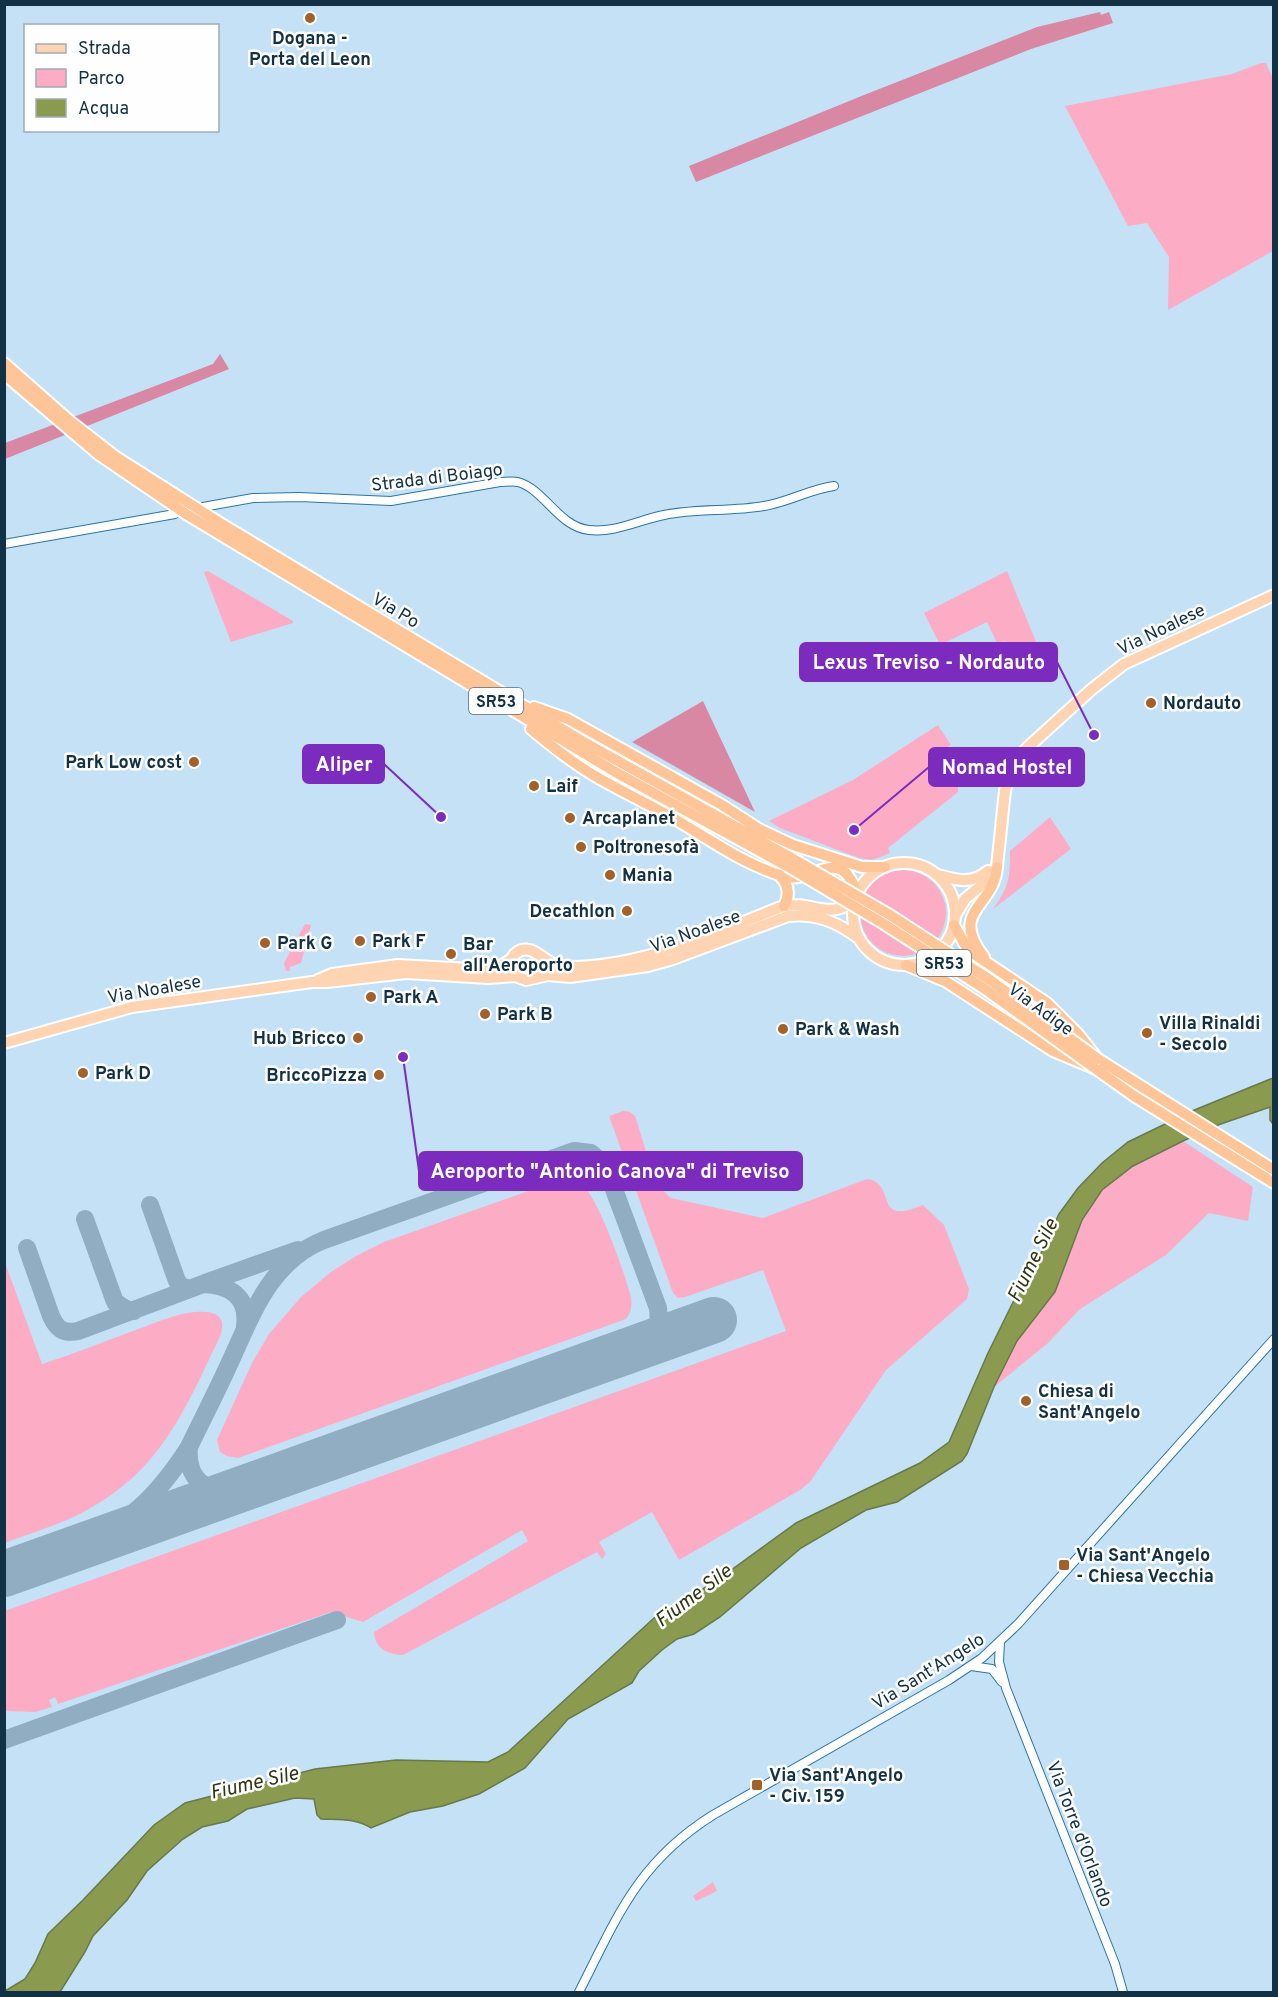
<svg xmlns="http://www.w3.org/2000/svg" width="1278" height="1997" font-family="Overpass,sans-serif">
<rect width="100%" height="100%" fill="#c5e1f5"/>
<path fill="#fdacc5" d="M1261,63h5l7,16v172l-105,59 1,-53 -22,-34 -19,3 -63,-120 167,-32z
M208,571l85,50v2l-62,19 -27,-70z
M1007,571l36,88 -25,12 -13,-30 -8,2 -10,-21 -47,23 -16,-32z
M938,725l13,20 -9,5 16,34v8l-70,56 2,5 -18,7 -13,-2 -79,-30 -11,-7 84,-41z
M1050,817l21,32 -78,60c16,-22 17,-30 17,-58z
M860 913a43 43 0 1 1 86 0a43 43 0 1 1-86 0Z
M305,924l6,1 -10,38 -11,4v4h-4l-2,-8z
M623,1111l7,1 5,4c8,22 18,70 36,82l92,20 104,-39c24,3 14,32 32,32 8,1 17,-4 24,-6l21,20 25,64 -2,10 -81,71 -76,112 -10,8 -121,70 -27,-48 -53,30 7,12 -4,5 -5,-7 -194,103c-17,-1 -28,-7 -29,-23l154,-91 -6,-11 -159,92 -32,-10 -273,92 -3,-7 -6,3 3,7 -17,5 -30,-1v-100l781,-280 -23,-61 -78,27 -7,1 -5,-5 -64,-177z
M1183,1141l70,46 -5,34 -39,-8 -43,42 -86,54 -32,34 -54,44 23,-46 38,-49 27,-72 20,-30 31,-24z
M562,1182c8,0 15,-1 22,5 15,13 42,89 47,111 1,8 0,15 -5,21l-388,139 -11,-2 -7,-4 -3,-12 35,-77 17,-29 32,-37 30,-25 25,-16 28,-14 156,-55z
M4,1260l38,104c32,-10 63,-23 94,-34 14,-5 29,-12 43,-15 10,-3 27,-5 36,-1 15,7 3,27 -2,37 -31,66 -57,121 -124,158 -26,15 -56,23 -84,34z
M713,1882l4,9 -21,10 -3,-5z"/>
<path fill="#d888a2" d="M1100,12l1,3 8,-3 4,11 -82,26 -335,133 -7,-16 175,-71 173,-68z
M220,354l9,15 -224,90v-16l208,-79z
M703,701l52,111 -123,-70z"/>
<path fill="#8a9a4e" stroke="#667a4b" stroke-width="1.5" d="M1273,1078v46l-3,-4v-13l-55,19 -32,15 -50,25 -31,24 -20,30 -27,72 -38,49 -23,46 -27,67 -5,7 -65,41 -31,8 -65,38 -81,69 -26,17 -17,5 -15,11 -23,21 -7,12 -64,36 -43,49 -46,26 -36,12 -33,6 -39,16c-15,-10 -33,-8 -50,-9l-4,-4 -3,-16 -19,-1 -48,11 -19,12 -26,6 -19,12 -36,32 -20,29 -34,36 -8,16 -25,40h-55v-1l20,-12 10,-16 13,-29 35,-34 71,-75 31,-22 130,-34 81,-9 92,2 20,-10 146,-134 62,-37 80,-58 124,-60 29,-21 39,-89 33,-67 20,-33 18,-39 19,-26 24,-25 26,-21 64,-31z"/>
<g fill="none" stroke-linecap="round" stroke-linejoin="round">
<path stroke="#90adc1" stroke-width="18" d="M150,1205l27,76 4,5 8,3
M85,1219l30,83 11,7 8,2
M27,1248l24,68c6,13 12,18 27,15l125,-47c26,1 46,12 42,42
M205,1283l93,-33
M189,1447c14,-29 29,-58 42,-87 22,-48 40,-99 93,-120l250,-89 17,2 14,12 53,143c3,25 -6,31 -27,41
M70,1551c57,-27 85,-51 119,-104 -3,34 18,47 50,44
M4,1740l333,-120"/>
<path stroke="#90adc1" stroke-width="46" d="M4,1574l710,-254"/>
<defs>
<path id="tertiary" d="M203,507l50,-9 46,-1 92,4 109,-19c5,0 13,-1 18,0 26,7 41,45 71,48 26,3 50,-10 75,-15 33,-7 68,-3 100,-9 25,-4 46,-17 70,-20
M4,544l171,-30
M1000,1642l-1,20 7,26 109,276 8,28
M971,1666l21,3 10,13
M579,1992c38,-75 59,-130 134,-177l236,-135 33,-22 36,-34 256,-285"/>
<path id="primary" d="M853 914a51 51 0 1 1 102 0a51 51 0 1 1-102 0Z
M938,875c19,5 33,10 50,-4
M855,900c-28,22 -43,-1 -74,7 -71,28 -142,62 -220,60 -13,-3 -21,-14 -31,-17 -13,-3 -20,7 -19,18l4,8 11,4 22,-5 22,2 78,-11 25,-7 115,-43c29,-3 49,6 72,23
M955,916l10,-17 24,-20 8,-12 8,-77 9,-27 13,-15 65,-59 32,-25 150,-69
M318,980l14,-6 66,-9 91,5 10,-3 13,-8
M4,1043l128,-36 180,-25h15l79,-9 82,5 27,-2"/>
<path id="trunk" d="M4,363l67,59 45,35 104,66 362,218 208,116
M4,374l94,80 88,60 431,259 170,93
M534,707l34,12 154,86 37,24 34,16 69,22h23
M531,729c19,16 38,31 59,44 28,17 59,31 88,48 34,20 67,44 105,55 32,10 56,-35 74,18
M780,876c9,9 10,19 4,30
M954,925l14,25 79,53 31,31 20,25 176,111
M984,957c-36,-47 10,-49 13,-90
M906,965l39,16 108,70 43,18 38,27 140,87"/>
</defs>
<use href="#tertiary" stroke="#2b76a3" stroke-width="10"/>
<use href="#primary" stroke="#fff" stroke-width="14"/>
<use href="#trunk" stroke="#fff" stroke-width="14"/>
<use href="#tertiary" stroke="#fff" stroke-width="8"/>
<use href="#primary" stroke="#fed4b2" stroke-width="10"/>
<use href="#trunk" stroke="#fec698" stroke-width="10"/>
<defs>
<path id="trunk-bridge" d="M790,857l100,58 100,65 108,79
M787,866l97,58 101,65 111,80"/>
</defs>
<use href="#trunk-bridge" stroke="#fff" stroke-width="14" stroke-linecap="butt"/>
<use href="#trunk-bridge" stroke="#fec698" stroke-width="10"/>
</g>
<g fill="#a16129" stroke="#fefefe" stroke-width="2">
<circle cx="310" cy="18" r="6"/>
<circle cx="1151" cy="703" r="6"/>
<circle cx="194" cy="762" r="6"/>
<circle cx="534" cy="786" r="6"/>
<circle cx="570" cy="818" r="6"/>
<circle cx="581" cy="847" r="6"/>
<circle cx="610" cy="875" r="6"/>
<circle cx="627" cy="911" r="6"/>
<circle cx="360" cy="941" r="6"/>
<circle cx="265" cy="943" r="6"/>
<circle cx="451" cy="954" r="6"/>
<circle cx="371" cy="997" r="6"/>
<circle cx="485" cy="1014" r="6"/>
<circle cx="783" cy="1029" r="6"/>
<circle cx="1147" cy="1033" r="6"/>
<circle cx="358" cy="1038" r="6"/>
<circle cx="83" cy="1073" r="6"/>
<circle cx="379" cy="1075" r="6"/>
<circle cx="1026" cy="1401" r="6"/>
<rect x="1058" y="1559" width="12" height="12" rx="3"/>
<rect x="751" y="1779" width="12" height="12" rx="3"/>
</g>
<g text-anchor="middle" stroke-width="5" stroke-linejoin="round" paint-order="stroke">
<g fill="#fefefe" stroke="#596e7c" stroke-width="1.5">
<rect x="469" y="688" width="54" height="26" rx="4.5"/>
<rect x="917" y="950" width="54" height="26" rx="4.5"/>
</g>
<g font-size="16" font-weight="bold" fill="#123144">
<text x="496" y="707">SR53</text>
<text x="944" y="969">SR53</text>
</g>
<g font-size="18" font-weight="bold" fill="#123144" stroke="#fefefe" text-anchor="start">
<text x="310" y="44" text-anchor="middle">Dogana -<tspan x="310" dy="21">Porta del Leon</tspan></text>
<text x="1163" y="709">Nordauto</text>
<text x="182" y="768" text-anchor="end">Park Low cost</text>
<text x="546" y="792">Laif</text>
<text x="582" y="824">Arcaplanet</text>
<text x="593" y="853">Poltronesofà</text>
<text x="622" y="881">Mania</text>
<text x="615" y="917" text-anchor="end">Decathlon</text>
<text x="372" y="947">Park F</text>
<text x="277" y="949">Park G</text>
<text x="463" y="950">Bar<tspan x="463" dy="21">all'Aeroporto</tspan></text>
<text x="383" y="1003">Park A</text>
<text x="497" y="1020">Park B</text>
<text x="1159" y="1029">Villa Rinaldi<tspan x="1159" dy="21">- Secolo</tspan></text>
<text x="795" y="1035">Park &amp; Wash</text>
<text x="346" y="1044" text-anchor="end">Hub Bricco</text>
<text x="95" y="1079">Park D</text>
<text x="367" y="1081" text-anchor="end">BriccoPizza</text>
<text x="1038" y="1397">Chiesa di<tspan x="1038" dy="21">Sant'Angelo</tspan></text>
<text x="1076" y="1561">Via Sant'Angelo<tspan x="1076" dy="21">- Chiesa Vecchia</tspan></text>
<text x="769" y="1781">Via Sant'Angelo<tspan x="769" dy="21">- Civ. 159</tspan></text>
</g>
<g font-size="18" fill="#123144" stroke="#fefefe">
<text transform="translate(437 477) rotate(-7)" y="6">Strada di Boiago</text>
<text transform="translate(396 610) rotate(31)" y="6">Via Po</text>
<text transform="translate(1161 629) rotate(-26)" y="6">Via Noalese</text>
<text transform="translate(695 931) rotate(-20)" y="6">Via Noalese</text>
<text transform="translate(154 989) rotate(-10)" y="6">Via Noalese</text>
<text transform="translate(1041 1009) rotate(36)" y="6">Via Adige</text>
<text transform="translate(928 1671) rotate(-32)" y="6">Via Sant'Angelo</text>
<text transform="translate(1080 1834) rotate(69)" y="6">Via Torre d'Orlando</text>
</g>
<g font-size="20" font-style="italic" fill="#303715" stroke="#fefefe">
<text transform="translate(1032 1260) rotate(-64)" y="7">Fiume Sile</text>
<text transform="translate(693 1595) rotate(-37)" y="7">Fiume Sile</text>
<text transform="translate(254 1782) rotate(-13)" y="7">Fiume Sile</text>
</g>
</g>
<path fill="none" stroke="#7b2cbf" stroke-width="2" d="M1094 735L1057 662M441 817L384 764M854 830L929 767M403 1057L419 1171"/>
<g fill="#7b2cbf" stroke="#fefefe" stroke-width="2">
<circle cx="1094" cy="735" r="6"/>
<circle cx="441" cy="817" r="6"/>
<circle cx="854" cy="830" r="6"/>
<circle cx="403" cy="1057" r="6"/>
</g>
<g fill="#7b2cbf" stroke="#7b2cbf" stroke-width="2">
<rect x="800" y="643" width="257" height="38" rx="6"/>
<rect x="303" y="745" width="81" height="38" rx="6"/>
<rect x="929" y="748" width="155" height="38" rx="6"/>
<rect x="419" y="1152" width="383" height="38" rx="6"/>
</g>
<g font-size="20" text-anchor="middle" font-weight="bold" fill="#fff">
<text x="929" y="669">Lexus Treviso - Nordauto</text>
<text x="344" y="771">Aliper</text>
<text x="1007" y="774">Nomad Hostel</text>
<text x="610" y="1178">Aeroporto "Antonio Canova" di Treviso</text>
</g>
<rect width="1278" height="1997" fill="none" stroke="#123144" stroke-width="12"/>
<rect x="24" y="24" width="195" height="108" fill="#fefefe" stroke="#a0acb4" stroke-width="1.5"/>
<rect x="36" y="44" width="30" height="9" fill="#fed4b2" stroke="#a0acb4" stroke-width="1.5"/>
<text x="78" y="54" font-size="18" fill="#123144">Strada</text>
<rect x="36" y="69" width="30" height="18" fill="#fdacc5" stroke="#a0acb4" stroke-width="1.5"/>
<text x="78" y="84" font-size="18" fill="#123144">Parco</text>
<rect x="36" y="99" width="30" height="18" fill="#8a9a4e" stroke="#a0acb4" stroke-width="1.5"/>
<text x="78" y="114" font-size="18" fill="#123144">Acqua</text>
</svg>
